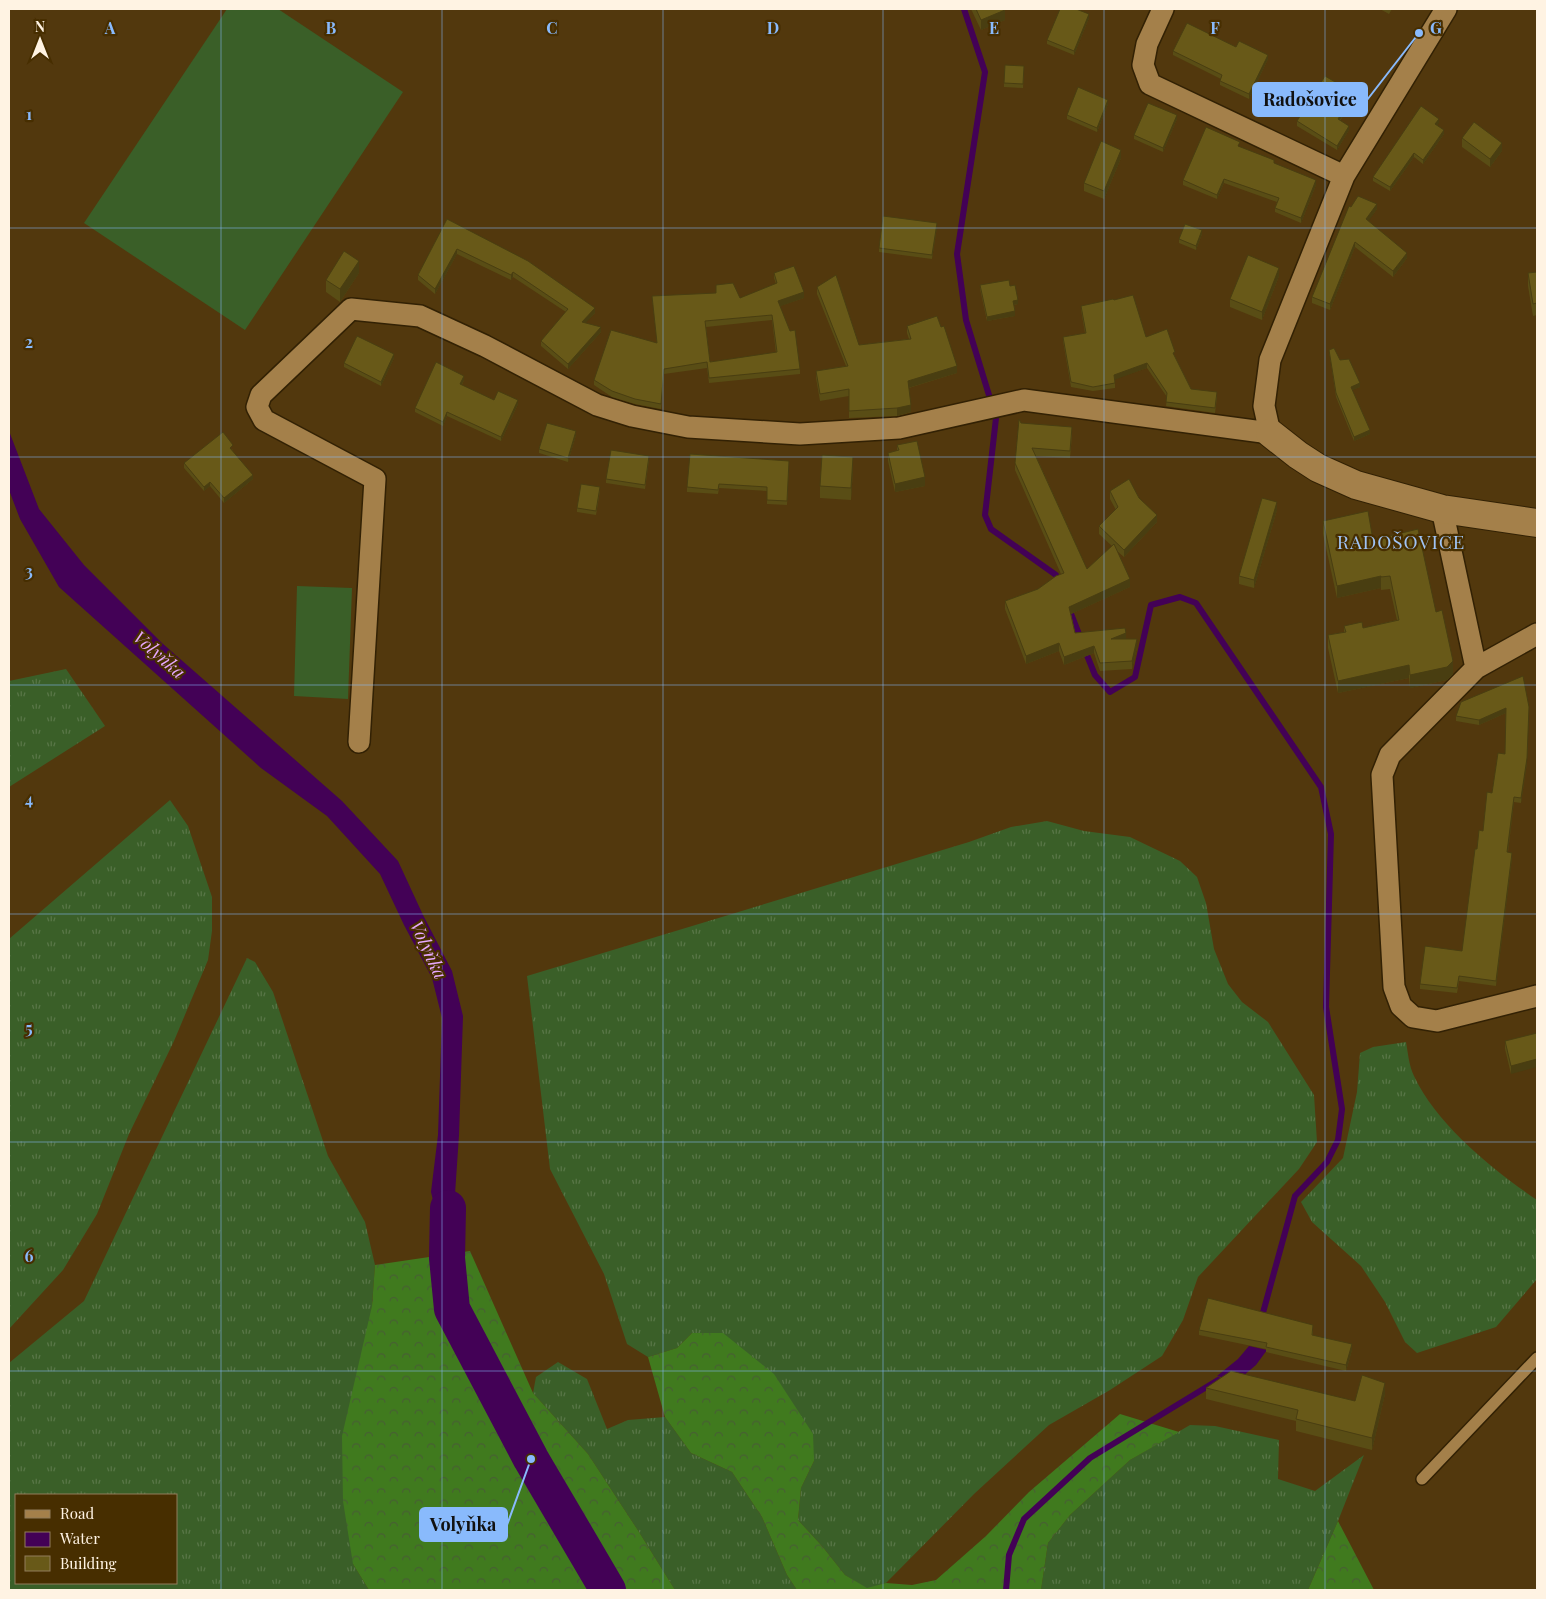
<svg xmlns="http://www.w3.org/2000/svg" width="1546" height="1599" font-family="'Playfair Display',serif">
<defs>
<pattern id="grass-tufts" width="24" height="20" patternUnits="userSpaceOnUse" patternTransform="scale(1.25)"><rect width="24" height="20" fill="#3a5f28"/><path d="M3 7l-1-3M5 7V3M7 7l1-3M15 17l-1-3M17 17v-4M19 17l1-3" fill="none" stroke="#587647"/></pattern>
<pattern id="forest-crowns" width="20" height="18" patternUnits="userSpaceOnUse" patternTransform="scale(1.25)"><rect width="20" height="18" fill="#407a1e"/><path d="M2 6a3 3 0 1 1 6 0M12 15a3 3 0 1 1 6 0" fill="none" stroke="#475f33"/></pattern>
</defs>
<rect width="100%" height="100%" fill="#52380d"/>
<path fill="url(#grass-tufts)" fill-rule="evenodd" d="M66,669l39,57 -96,61v-106z
M170,800l18,26 24,71v34l-4,29 -34,81 -45,93 -32,80 -34,56 -54,59v-390z
M1047,821l37,10 46,6 50,24 17,16 9,26 8,46 14,35 14,18 26,20 46,73 3,47 -18,27 -101,108 -15,43 -21,36 -52,34 -61,35 -75,69 -88,89 -19,6 -22,-14 -23,-29 -24,-26 3,-32 13,-27 -122,-128 -15,15 -29,9 -21,-13 -23,-70 -54,-105 -23,-193 442,-134 42,-15z
M247,958l8,4 18,30 55,164 37,66 10,43 -22,299 16,26h-360v-227l75,-62zM16,1495h160v88h-160z
M1406,1042c2,11 3,24 8,34 23,49 79,94 123,124v79l-41,48 -79,26 -12,-11 -20,-40 -24,-36 -49,-44 -11,-20 42,-44 14,-66 3,-39 13,-6z
M558,1362l29,17 20,50 21,-9 37,-3 26,36 41,19 30,45 25,58 10,15h-122l-36,-58 -51,-78 -55,-61 3,-16z
M1190,1425l25,1 64,14 -1,39 37,12 49,-36 -26,66 -30,69h-267l7,-47 22,-28 60,-55z"/>
<path fill="url(#forest-crowns)" d="M470,1251l63,142 55,61 51,78 36,58h-306l-16,-26 -10,-63 -1,-65 30,-130 3,-41z
M692,1333h31l51,41 39,60 1,27 -13,27 -3,32 24,26 23,29 22,13 19,-5 26,2 24,-5 50,-44 43,-44 91,-78 59,18 -49,28 -60,55 -22,28 -7,47h-244l-10,-15 -25,-58 -30,-45 -41,-19 -26,-36 -17,-60 29,-9z
M1338,1521l36,69h-66z"/>
<path fill="#3a5f28" d="M227,9h51l125,83 -158,238 -161,-107z
M297,586l55,2 -4,111 -54,-3z"/>
<path fill="#430156" d="M9,431l30,78 45,56 78,78 180,158 56,60 25,54 29,56 11,45 -4,119 -4,59 -8,64 -16,-66 7,-57 4,-117 -10,-40 -28,-53 -24,-51 -53,-58 -66,-48 -202,-181 -39,-68 -11,-29z
M1249,1346l18,4 -11,15 -19,16 -20,-5 21,-17z"/>
<g fill="none" stroke-linecap="round" stroke-linejoin="round">
<path stroke="#430156" stroke-width="6" d="M964,9l21,63 -28,182 9,66 30,98 -11,97 6,14 65,46 3,8
M1068,606l13,33
M1084,648l11,27 15,17 25,-15 16,-72 29,-8 16,6 125,184 10,47 -5,173 16,102 -4,31 -11,22 -32,34 -34,124
M1006,1590l3,-35 15,-36 66,-61 128,-78"/>
<path stroke="#430156" stroke-width="36" d="M448,1208l-1,50 5,51 79,150 77,131"/>
<defs>
<path id="service" d="M1422,1479l115,-121"/>
<path id="minor" d="M1163,9l-16,35 -4,21 7,19 194,92
M1442,509l34,159 -86,87 -8,20 12,212 7,19 12,11 24,4 100,-25
M1476,668l61,-34
M359,742l16,-263 -111,-59 -7,-13 4,-12 90,-86 69,7 65,30 112,59 35,11 56,11 112,7 99,-6 125,-28 246,33 -6,-27 6,-46 74,-184 102,-167"/>
<path id="tertiary" d="M1270,433l28,22 20,13 38,17 86,24 95,14"/>
</defs>
<use href="#service" stroke="#322104" stroke-width="14"/>
<use href="#minor" stroke="#322104" stroke-width="24"/>
<use href="#tertiary" stroke="#322104" stroke-width="30"/>
<use href="#service" stroke="#a4804a" stroke-width="11"/>
<use href="#minor" stroke="#a4804a" stroke-width="21"/>
<use href="#tertiary" stroke="#a4804a" stroke-width="28"/>
</g>
<path fill="#594d15" fill-rule="evenodd" d="M971,9h34v11l-24,10z
M1380,9h12l-3,5z
M1089,18l-15,37 -27,-11v-4z
M1173,51l95,8 -19,40 -29,-14v-4l1,-2 -48,-24z
M1024,66l-1,22 -19,-1v-4z
M1354,98l-14,23 9,9 -12,20 -40,-24v-5z
M1108,104l-11,28 -30,-13v-4z
M1177,119l-14,33 -29,-13v-4z
M1439,123l-2,2 7,9 -21,30 -9,-7 -24,34 -17,-10v-4z
M1462,138l40,13 -12,16 -28,-20z
M1240,147l34,16 42,22 -15,38 -26,-11v-4l2,-6 -53,-19 -7,16 -34,-14v-5z
M1121,158l-17,41 -20,-8v-8z
M1351,207l26,2 -9,12 39,37 -14,19 -38,-30 -25,63 -18,-7v-6z
M447,219l148,94 -10,10 16,9 -33,37 -27,-23v-5l25,-29 -53,-35 -2,3 -54,-26 -22,40 -17,-14v-5z
M937,227l-5,32 -53,-7v-4z
M1202,234l-6,16 -17,-7v-4z
M1537,272v43l-4,1 -5,-30v-13z
M359,273l-19,29 -14,-10v-12z
M774,273l30,25 -24,8 20,63v5l-91,9 -2,-15 -43,6 -3,35 -26,-5 -23,-7 -18,-12v-5l63,-38 -5,-46 88,2 36,-14 -2,-6zM772,320l4,33 -66,9 -4,-35z
M1279,276l-17,44 -32,-13v-8z
M980,285l30,1 8,18 -4,1 1,11 -28,5 -7,-32z
M817,287l42,58 50,-6 -2,-6v-7l50,47 -48,15 2,24 -14,4 -48,2v-22l-29,5 -4,-23v-7l30,-5 -29,-72z
M1081,306l65,31 29,20 16,32 26,8 -2,16 -49,-7 1,-9 -20,-29 -32,11v9l-22,3 -22,-4 -8,-46v-4l22,-4 -4,-23z
M1329,350l11,10 20,27 -8,3 18,44 -16,7 -18,-44z
M394,358l-13,28 -37,-19v-4z
M464,380l-2,5 32,15 24,4 -17,37 -54,-25 -4,10 -28,-14v-4z
M1021,423l51,12 -2,23 -34,-2 51,113 25,-23 -13,-12v-8l17,-16 -6,-11v-8l29,7 18,24 -33,35 -7,-6 13,36 -59,27 4,19 51,6 11,8 -5,22 -32,2 -6,-18 -30,12 -5,-14 -33,13 -21,-55v-8l33,-12 23,-15 -46,-104v-7z
M576,435l-8,27 -29,-9v-4z
M897,445l28,41 -30,6 -7,-31v-8l9,-2z
M233,449l-1,1 21,29 -29,24 -14,-17 -6,5 -20,-23v-5z
M649,460l-4,29 -39,-6v-4z
M789,461l-2,44 -20,-1v-13l-48,-3 -1,6 -31,-2v-5z
M853,469l-2,31 -31,-2v-12z
M600,491l-4,24 -19,-3v-4z
M1277,510l-23,78 -15,-4v-8z
M1323,521l50,19 63,72 17,62 -6,6 -37,8 -1,-10 -71,15 -10,-45v-13l16,-3v-6l19,2 34,-8 -7,-31 -9,1v-2l-44,10 -14,-64z
M1523,676l4,87 -6,40 -7,-1 -6,50 4,6 -16,128 -37,-5 -2,12 -37,-4v-5l42,-33 15,-102 6,-18 9,-38 13,-39 1,-41 -27,12 -23,-4v-5z
M1537,1033l-26,41 -6,-25v-8z
M1199,1330l114,1v4l39,15 -6,21 -80,-19v-3l-67,-14z
M1206,1388l149,13 30,-7 -13,56 -76,-19v-10l-90,-22z"/>
<path fill="#493e11" d="M1005,10v10l-24,10v-10z
M1089,14v4l-15,37v-4z
M1268,55v4l-19,40v-5z
M1354,93v5l-16,25v-4z
M1108,100v4l-11,28v-4z
M1177,115v4l-14,33v-4z
M1439,119v4l-4,5v-4z
M1349,126v4l-12,20v-4z
M1444,130v4l-21,30v-4z
M1502,143v8l-12,16v-8z
M1121,150v8l-17,41v-8z
M1414,153v4l-24,34v-4z
M1224,179v4l-7,16v-4z
M1316,180v5l-15,38v-5z
M1377,204v5l-11,16v-6z
M937,223v4l-5,32v-4z
M1202,230v4l-6,16v-4z
M1355,242v5l-25,63v-6z
M457,249v5l-22,40v-5z
M1407,253v5l-14,19v-6z
M359,261v12l-19,29v-13z
M1279,268v8l-17,44v-8z
M513,272v5l-2,3v-5z
M804,292v6l-26,9v-6z
M1018,300v4l-5,1v-4z
M595,308v5l-13,14v-5z
M1015,311v5l-28,5v-4z
M601,327v5l-33,37v-5z
M394,354v4l-13,28v-4z
M1147,363v5l-33,12v-5z
M957,366v7l-49,15v-7z
M464,376v4l-4,8v-4z
M1360,383v4l-9,4v-4z
M518,400v4l-17,37v-4z
M911,405v7l-14,4v-8z
M447,412v4l-4,10v-4z
M1370,430v4l-16,7v-4z
M576,431v4l-8,27v-4z
M853,457v12l-2,31v-12z
M253,475v4l-29,24v-5z
M925,477v9l-30,6v-8z
M210,482v4l-6,5v-4z
M1277,502v8l-23,78v-8z
M1157,515v7l-33,35v-7z
M1381,576v12l-44,10v-12z
M1130,579v8l-61,28v-8z
M1126,633v8l-15,-2z
M1137,639v8l-5,22v-8z
M1059,643v8l-33,13v-8z
M1094,646v7l-30,12v-8z
M1453,661v13l-6,6 -37,8v-13z
M1409,665v13l-71,15v-12z
M1506,708v5l-27,12v-5z
M1529,712l-2,51 -6,40v-5z
M1514,797v5l-7,55v-5z
M1512,853v5l-16,128v-5z
M1537,1059v8l-26,7v-8z
M1352,1344v6l-6,21v-6z
M1385,1383v11l-13,56v-12z"/>
<path fill="#685918" stroke="#493e11" fill-rule="evenodd" d="M976,9h29v1l-24,10z
M1060,9h16l13,5 -15,37 -27,-11z
M1187,23l49,24 3,-6 29,14 -19,39 -29,-13 2,-6 -49,-24z
M1005,65l19,1 -1,18 -19,-1z
M1325,76l29,17 -16,26 11,7 -12,20 -40,-25z
M1078,87l30,13 -11,28 -30,-13z
M1148,103l29,12 -14,33 -29,-13z
M1421,106l18,13 -4,5 9,6 -21,30 -9,-7 -24,34 -17,-10z
M1474,122l28,21 -12,16 -28,-21z
M1206,127l34,15 -2,4 36,14v3l42,17 -15,38 -26,-10 4,-10 -55,-19 -7,16 -34,-15z
M1101,141l20,9 -17,41 -20,-8z
M1358,196l19,8 -11,15 41,34 -14,18 -38,-29 -25,62 -18,-7 37,-91 2,1z
M883,216l54,7 -5,32 -53,-7z
M447,219l81,42 67,47 -13,14 19,5 -33,37 -27,-23 27,-32 -55,-37 -2,3 -54,-26 -22,40 -17,-14z
M1185,224l17,6 -6,16 -17,-7z
M344,251l15,10 -19,28 -14,-9z
M1248,255l31,13 -17,44 -32,-13z
M794,266l10,26 -26,9 12,30 5,-1 5,39 -91,9 -2,-16 -43,7 -3,35 -26,-5 -23,-8 -18,-11 17,-50 46,13 -5,-47 64,-3v-8l17,-2 7,15 37,-15 -3,-10zM772,315l5,37 -67,10 -5,-41z
M1537,272v31l-4,1 -5,-31z
M836,275l23,70 52,-6 -4,-13 30,-10 4,11 3,-1 13,40 -49,15 3,24 -14,3 -48,3v-22l-29,5 -4,-23 32,-5 -31,-79z
M1009,280l1,6 5,-1 3,15 -5,1 2,10 -28,6 -7,-32z
M1133,295l13,42 21,-8 8,23 -2,1 18,36 26,3 -2,16 -49,-6 1,-9 -20,-30 -33,12 1,8 -22,4 -22,-5 -8,-45 23,-4 -5,-27 32,-7 1,1z
M357,336l37,18 -13,28 -37,-19z
M1334,348l6,12 9,-1 11,24 -9,4 19,43 -16,7 -18,-44 -7,-43z
M436,362l28,14 -4,8 34,16 4,-9 20,9 -17,37 -54,-25 -4,10 -28,-14z
M1019,419l2,4 51,4 -2,24 -38,-3 55,121 27,-25 16,35 -61,28 6,26 50,-5 1,5 -15,6h26l-5,22 -32,2 -6,-17 -30,11 -5,-14 -33,13 -21,-55 33,-12 18,-13 8,-3 -49,-110z
M547,423l29,8 -8,27 -29,-9z
M223,432l10,13 -3,3 23,27 -29,23 -14,-16 -6,5 -20,-24z
M917,441l8,36 -30,7 -7,-31 11,-3 -2,-5z
M611,450l38,6 -4,29 -39,-6z
M690,454l99,7 -2,40 -20,-1v-13l-48,-3 -1,6 -31,-3z
M822,455l31,2 -2,31 -31,-2z
M1129,479l10,19 18,17 -33,35 -25,-24 19,-19 -8,-16z
M581,484l19,3 -4,24 -19,-3z
M1262,498l15,4 -23,78 -15,-4z
M1368,511l5,29 45,-11 18,83 6,-2 11,51 -6,6 -37,8 -1,-10 -71,16 -10,-46 18,-3 -2,-6 18,-4 1,6 36,-8 -9,-44 -9,1v-1l-44,10 -14,-65z
M1523,676l6,31 -2,51 -6,40 -7,-1 -7,55 5,1 -16,128 -37,-5 -2,12 -37,-4 5,-38 37,5 13,-102h2l2,-19 4,1 4,-39 5,1 6,-40 7,1 1,-46 -27,12 -23,-4 5,-14z
M1537,1033v26l-26,7 -6,-25z
M1208,1298l105,27 -1,10 40,9 -6,21 -80,-18 1,-4 -68,-13z
M1231,1371l124,30 7,-26 23,8 -13,55 -76,-19 2,-9 -92,-22z"/>
<path fill="none" stroke="#89bafc" stroke-width="1" stroke-opacity="0.55" d="M221,9v1581M442,9v1581M663,9v1581M883,9v1581M1104,9v1581M1325,9v1581M9,228h1528M9,457h1528M9,685h1528M9,914h1528M9,1142h1528M9,1371h1528"/>
<g text-anchor="middle" stroke-width="4.5" stroke-linejoin="round" paint-order="stroke">
<g font-size="18" font-style="italic" fill="#e6a8fe" stroke="#472e00">
<text transform="translate(159 655) rotate(41)" y="6">Volyňka</text>
<text transform="translate(428 950) rotate(65)" y="6">Volyňka</text>
</g>
<g font-size="19" letter-spacing="1" fill="#a0c4f5" stroke="#472e00">
<text x="1401" y="549">RADOŠOVICE</text>
</g>
</g>
<g font-size="16" text-anchor="middle" font-weight="bold" fill="#89bafc" stroke="#472e00" stroke-width="4.5" stroke-linejoin="round" paint-order="stroke">
<text x="110" y="34">A</text>
<text x="331" y="34">B</text>
<text x="552" y="34">C</text>
<text x="773" y="34">D</text>
<text x="994" y="34">E</text>
<text x="1215" y="34">F</text>
<text x="1436" y="34">G</text>
<text x="29" y="120">1</text>
<text x="29" y="348">2</text>
<text x="29" y="577">3</text>
<text x="29" y="805">4</text>
<text x="29" y="1034">5</text>
<text x="29" y="1262">6</text>
</g>
<path fill="none" stroke="#89bafc" stroke-width="2" d="M1419 33L1367 100M531 1459L507 1525"/>
<g fill="#89bafc" stroke="#472e00" stroke-width="2">
<circle cx="1419" cy="33" r="5"/>
<circle cx="531" cy="1459" r="5"/>
</g>
<g fill="#89bafc" stroke="#89bafc" stroke-width="2">
<rect x="1253" y="83" width="114" height="33" rx="5"/>
<rect x="420" y="1508" width="87" height="33" rx="5"/>
</g>
<g font-size="18" text-anchor="middle" font-weight="bold" fill="#111">
<text x="1310" y="106">Radošovice</text>
<text x="463" y="1531">Volyňka</text>
</g>
<rect width="1546" height="1599" fill="none" stroke="#fff3e3" stroke-width="20"/>
<rect x="15" y="1494" width="162" height="90" fill="#472e00" stroke="#917d5b"/>
<rect x="25" y="1510" width="25" height="8" fill="#a4804a" stroke="#917d5b"/>
<text x="60" y="1519" font-size="15" fill="#fff3e3">Road</text>
<rect x="25" y="1532" width="25" height="15" fill="#430156" stroke="#917d5b"/>
<text x="60" y="1544" font-size="15" fill="#fff3e3">Water</text>
<rect x="25" y="1556" width="25" height="15" fill="#685918" stroke="#917d5b"/>
<text x="60" y="1569" font-size="15" fill="#fff3e3">Building</text>
<g transform="translate(40 40)" stroke="#472e00" stroke-width="4" paint-order="stroke">
<path d="M0-4L9 19L0 12L-9 19Z" fill="#fff3e3"/>
<text y="-8" font-size="14" font-weight="bold" text-anchor="middle" fill="#fff3e3">N</text>
</g>
</svg>
